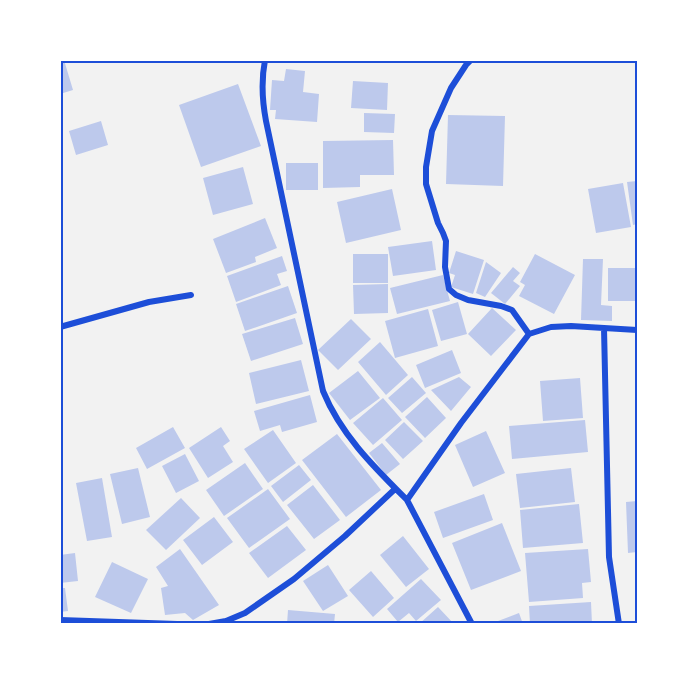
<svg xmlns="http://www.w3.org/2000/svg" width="697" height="684" font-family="'DejaVu Sans',sans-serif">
<rect width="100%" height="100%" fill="#f2f2f2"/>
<path fill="#bdc9ec" d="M60,60h4l9,30 -13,4z
M286,69l19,2 -2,21 16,2 -2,28 -42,-3 1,-9h-6l2,-30 12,1z
M353,81l35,2 -1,27 -36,-2z
M238,84l23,62 -60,21 -22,-62z
M364,113l31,1 -1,19 -30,-1z
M448,115l57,1 -2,70 -57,-2z
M101,121l7,24 -32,10 -7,-24z
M393,140l1,35h-34v12l-37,1v-47z
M286,163h32v27h-32z
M243,167l10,37 -40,11 -10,-37z
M637,181v43l-4,1 -6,-43z
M623,183l8,44 -35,6 -8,-44z
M392,189l9,41 -55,13 -9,-41z
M265,218l12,30 -22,9 1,5 -30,11 -13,-34z
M432,241l4,29 -43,6 -5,-29z
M456,251l28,9 -11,34 -22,-7 4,-12 -6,-2z
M353,254h35v29h-35z
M535,254l40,21 -21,39 -35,-18 6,-11 -5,-3z
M282,256l5,15 -10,3 4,11 -45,17 -9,-26z
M583,259h20l-2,46 11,1v15l-31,-1z
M486,262l15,11 -16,24 -9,-4z
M513,267l7,6 -7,8 7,5 -15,18 -14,-11z
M608,268h29v33h-29z
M443,275l7,26 -53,13 -7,-26z
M388,284v29l-34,1 -1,-29z
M288,286l9,27 -52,18 -9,-27z
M458,302l9,32 -26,7 -9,-31z
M492,308l24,22 -25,26 -23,-22z
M428,309l10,37 -43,12 -10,-37z
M295,318l8,26 -52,17 -9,-27z
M351,319l20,20 -33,31 -20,-20z
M380,342l28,33 -22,20 -28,-33z
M452,350l9,23 -36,15 -9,-23z
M301,360l8,31 -53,13 -7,-31z
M358,371l22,27 -30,22 -21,-27z
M412,377l14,16 -24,20 -14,-15z
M459,377l12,10 -20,24 -20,-21z
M580,378l3,40 -40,3 -3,-40z
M310,395l7,27 -35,10 -2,-7 -20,6 -6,-20z
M427,397l19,21 -21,20 -20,-21z
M383,398l19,22 -29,25 -20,-22z
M585,420l3,32 -76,7 -3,-33z
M404,422l19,19 -20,18 -18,-19z
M173,427l12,21 -38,21 -11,-21z
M221,427l9,14 -7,5 10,16 -25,16 -19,-30z
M273,430l23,33 -28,20 -24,-34z
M486,431l19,42 -32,14 -18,-42z
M337,434l44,56 -35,27 -44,-57z
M382,443l18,21 -14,11 -17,-22z
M185,454l14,27 -23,12 -14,-27z
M245,463l18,26 -39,27 -18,-26z
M299,465l12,15 -28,22 -12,-16z
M138,468l12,49 -28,7 -12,-50z
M571,468l4,34 -55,6 -4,-34z
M102,478l10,59 -25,4 -11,-58z
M313,485l27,35 -26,19 -27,-34z
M268,489l22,30 -41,29 -22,-30z
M484,494l9,26 -50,18 -9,-26z
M181,498l19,20 -34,32 -20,-20z
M637,501v51l-9,1 -2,-51z
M579,504l4,39 -60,5 -3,-38z
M214,517l19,25 -31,23 -19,-25z
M502,523l19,48 -50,19 -19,-47z
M287,526l19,24 -38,28 -19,-25z
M403,536l26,33 -23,18 -26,-32z
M180,549l39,56 -26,15 -8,-7 -20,2 -4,-27 7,-2 -12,-19z
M588,549l3,33 -9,1 1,15 -54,4 -4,-49z
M75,553l3,28 -18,2v-28z
M112,562l36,17 -17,34 -36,-16z
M328,565l20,31 -25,15 -20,-30z
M371,571l23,27 -21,19 -24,-27z
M421,579l20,21 -25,21 -7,-8 -11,9 -11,-13z
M60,588h5l3,23 -8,1z
M591,602l1,22h-62l-1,-18z
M438,607l16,17h-35z
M288,610l47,4 -1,10h-47z
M519,613l4,11h-33z"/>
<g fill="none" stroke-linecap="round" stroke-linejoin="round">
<path stroke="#1d4ed8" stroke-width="6" d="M265,60c-4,21 -3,40 1,61l57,270c18,44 51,76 84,109
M471,60l-5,5 -15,23 -19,43 -6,36v17l12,39 5,10 3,8 -1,26 4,22 7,6 12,5 33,6 11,4 17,24
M60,327l89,-25 42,-7
M604,328l5,229 10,67
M60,620l117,4
M209,624l17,-3 19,-8 49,-34 51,-43 50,-47
M472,624l-65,-124 54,-77 68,-89 22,-7 20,-1 66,4"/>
</g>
<rect width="697" height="684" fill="none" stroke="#ffffff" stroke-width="123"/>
<rect x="62" y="62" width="574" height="560" fill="none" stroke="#1d4ed8" stroke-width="2"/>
</svg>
